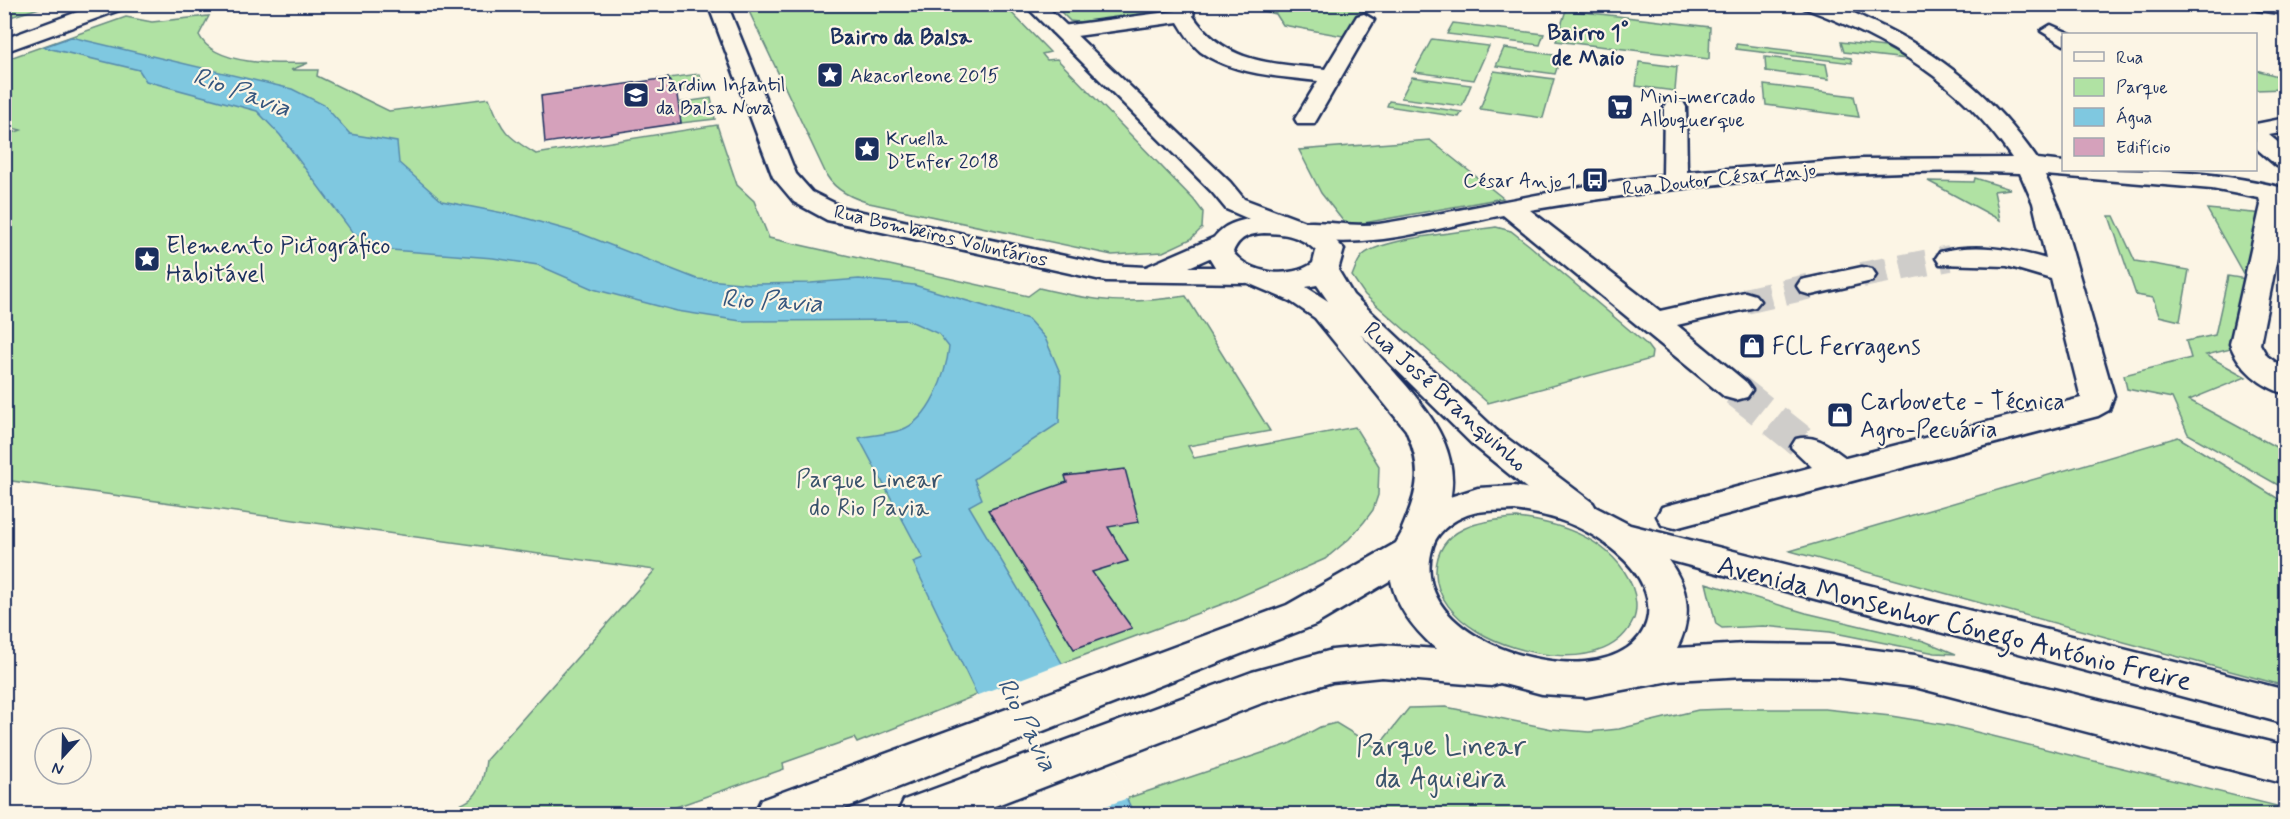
<svg xmlns="http://www.w3.org/2000/svg" width="2290" height="819" font-family="Mynerve,sans-serif">
<rect width="100%" height="100%" fill="#fcf5e5"/>
<filter id="ink" filterUnits="userSpaceOnUse"><feTurbulence type="fractalNoise" baseFrequency=".0167" numOctaves="2"/><feDisplacementMap in="SourceGraphic" scale="12" xChannelSelector="R" yChannelSelector="G"/><feConvolveMatrix kernelMatrix="1 2 1 2 8 2 1 2 1" color-interpolation-filters="sRGB"/></filter>
<g filter="url(#ink)">
<path fill="#b0e2a3" stroke="#668880" stroke-width="1.5" d="M4,5h45l-42,13h-2z
M746,5h258l46,47 -8,2 5,6 10,-1 137,141 9,12 -1,16 -11,11 -28,13 -51,3 -243,-52c-16,-5 -33,-12 -42,-27z
M1054,5l110,1 -1,5 -77,12 -16,-2z
M1238,5h137l-32,31 -60,-11 -7,-11z
M1566,10l144,17 -1,32 -153,-18z
M209,16l-10,19c15,31 79,29 109,28l-17,7h27l-1,6 72,35 100,-13c14,33 15,37 47,56l181,-29 20,60 17,16 15,37 259,58 11,-8c59,14 87,17 147,8l84,135 -82,15 6,12 161,-31 24,39 -1,29 -5,15 -9,12 -15,17 -24,20 -97,43 -259,96 -112,45 -3,-5 -71,25 1,6 -128,45h-224c37,-12 49,-11 54,-54l169,-190 -650,-90 -1,-344 17,-6 -16,-4v-69l5,1 116,-41 26,5z
M1453,23l91,11 -4,11 -93,-11z
M1432,39l57,7 -15,34 -60,-8z
M1841,42l44,5 22,12 -63,-7z
M1736,44l115,14 1,5 -116,-14z
M1504,48l57,8 -6,18 -59,-8z
M1765,57l61,7 3,15 -63,-8z
M1639,62l38,5 -2,24 -39,-5z
M2256,70l29,8v11l-29,1z
M1494,71l60,8 -11,39 -63,-9z
M699,74l6,14 -32,4 -5,-14z
M1412,77l59,8 -9,21 -61,-8z
M1764,85l90,11 5,21 -93,-12z
M711,98l4,21 -34,4 -3,-20z
M1389,101l73,11 -3,5 -72,-11z
M1430,140l73,58 -156,28 -26,-33 -22,-43z
M1975,178l35,11 -16,2 6,29 -72,-39 46,1z
M2207,209l58,5 -19,65 -15,70 -25,6 40,22 -57,23 96,52v37l-97,-55 -16,-36 -45,-9 -3,-14 67,-17 -5,-17 29,-6 13,-59 18,3z
M2109,216h5l21,45 54,9 -9,51 -21,-5 -6,-18 -17,-3z
M1496,227l15,4 18,14 117,99 6,8 -1,7 -163,44 -123,-108 -13,-19c3,-7 5,-15 11,-21 20,-17 105,-24 133,-28z
M2178,437l107,66v183l-495,-135z
M1517,518c45,5 96,22 115,68 4,10 6,25 1,35 -25,54 -116,35 -156,10 -21,-13 -42,-34 -41,-60 1,-44 46,-51 81,-53z
M1706,583l100,30 118,28 32,13 -21,-1 -105,-21 -67,-6 -41,2 -6,-4z
M1446,707l106,22 37,3 30,-3 79,-19 29,-1h98l66,7 61,10 333,82 1,6h-1152l-9,-15 164,-55 31,-17 16,-4 41,25 32,-40z"/>
<path fill="#7fc8e0" stroke="#578bac" stroke-width="1.5" d="M71,37l221,52 32,16 26,29 47,8 2,21 43,38 76,15 64,18 115,45 54,5 60,-1 48,-4 55,6 114,34 17,19 16,37 -2,48 -85,56 8,20 -13,7 93,157 72,151h-100l-121,-252 10,-4 -64,-120c14,-3 29,-4 42,-8 29,-10 45,-56 48,-83l-10,-13 -31,-14 -167,1 -64,-10 -84,-22 -55,-24 -45,-7 -102,-8 -38,-17 -73,-98 -23,-24 -111,-30 -7,-11 -96,-23z"/>
<path fill="#fcf5e5" d="M1065,662l63,136 -44,16h-53l-56,-118z"/>
<path fill="#d5a1bb" stroke="#1b2f5e" stroke-width="1.5" d="M668,78l9,17 4,28 -136,20 -4,-47z
M1125,469l14,53 -31,5 20,34 -36,11 40,56 -58,21 -86,-139 79,-28 -2,-6z"/>
<g fill="none" stroke-linecap="round" stroke-linejoin="round">
<path stroke="#cfcdca" stroke-width="26" stroke-dasharray="26 14" stroke-linecap="butt" d="M1862,275l88,-17
M1745,301l66,-15"/>
<path stroke="#cfcdca" stroke-width="33" stroke-dasharray="33 16" stroke-linecap="butt" d="M1736,390l72,57"/>
<defs>
<path id="street" d="M708,4h19l69,170 16,18 32,16 262,57 40,2 76,-33 10,2 4,6 -4,6 -43,19h56l10,2 4,6 -4,6 -10,2 -139,-2 -279,-61 -33,-18 -21,-25z
M1177,4h18l-2,12c33,48 77,47 132,53l32,-53 7,-2 10,6 -57,99 -3,5h-16l-3,-5 23,-38c-38,-4 -86,-7 -117,-29 -10,-8 -17,-20 -23,-30l-116,16 -10,-6 10,-6 113,-15z
M1802,4c9,0 19,-1 28,1 14,2 29,11 43,17 68,31 122,76 164,137l27,3v8c72,0 144,-1 215,17l7,14v11l-26,132 7,12 19,14v24c-25,-7 -47,-26 -56,-50l31,-139 -2,-7 -47,-9 -167,-14 16,37 53,184 -5,14 -11,6 -423,112 -13,-3 -5,-9 5,-9 150,-40 -21,-20 5,-8c21,-5 33,7 50,19l235,-60 -30,-119 -44,-13 -67,-2 -4,-6 4,-6c36,-9 71,-3 106,7l-13,-56 -13,-30c-164,-7 -329,10 -490,37l130,101 85,-19 10,3 5,6 -5,6 -78,18 70,58 5,7 -5,7 -11,3 -11,-3 -222,-182c-68,13 -141,38 -210,21l-4,-6 4,-6c23,-6 58,4 86,0 95,-15 188,-38 284,-49l1,-68 3,-5h16l3,5 1,65 175,-13 150,-1c-51,-75 -123,-119 -208,-150z
M2248,4h38v10l-29,-4z
M2051,25l20,9h-7v11l-23,-14z
M2286,118v14l-17,3 17,14v19l-9,-2 -21,-18v-24z
M1862,267l10,2 4,6 -4,6 -61,14 -10,-3 -4,-6 4,-6z"/>
<path id="secondary" d="M1024,4h20l186,178 14,17 80,30 20,20 -6,21 15,25 143,135 97,73 5,9 -5,9 -13,3 -13,-3 -95,-77 -112,-110c52,61 127,118 74,204l-13,4 -13,-4 -6,-9c17,-40 21,-59 4,-99l-91,-112 -25,-17 -73,-31 -11,-18c9,-21 20,-29 43,-33l-23,-10 -14,-17zM1264,233c21,0 37,3 52,18l-3,12c-21,16 -64,12 -80,-11 6,-15 16,-18 31,-19zM1317,285l11,16 -22,-14z"/>
<path id="primary" d="M99,4h28l-2,4 -121,44v-13z
M1514,486l64,12 52,27 656,165v34l-618,-164c21,27 25,58 9,88l68,-4 89,1 81,10 371,91v38l-371,-97 -81,-10 -89,-1 -70,4 -89,17 -44,-3 -42,-11 -9,3 -109,-9 -50,5 -70,21 -288,111h-77l7,-14 348,-128 80,-22 50,-5 54,4c-20,-18 -40,-41 -45,-69l-76,45 -485,189h-76l7,-14 526,-195 109,-62 13,-23 22,-17 47,-15zM1514,510c40,5 72,16 103,43 52,44 38,103 -32,109 -63,6 -177,-37 -152,-116 5,-17 27,-31 45,-34 11,-2 24,-1 36,-2z"/>
</defs>
<use href="#street" stroke="#1b2f5e" stroke-width="5"/>
<use href="#secondary" stroke="#1b2f5e" stroke-width="5"/>
<use href="#primary" stroke="#1b2f5e" stroke-width="5"/>
<use href="#street" fill="#fcf5e5" fill-rule="evenodd"/>
<use href="#secondary" fill="#fcf5e5" fill-rule="evenodd"/>
<use href="#primary" fill="#fcf5e5" fill-rule="evenodd"/>
</g>
</g>
<defs>
<symbol id="sight-square" viewBox="-11 -11 22 22"><rect x="-9" y="-9" width="18" height="18" rx="4" fill="#1b2f5e" stroke="#fcf5e5"/><path d="M0-6L1.8-2.2L6-1.7L2.9 1.2L3.7 5.4L0 3.3L-3.7 5.4L-2.9 1.2L-6-1.7L-1.8-2.2Z" fill="#fff"/></symbol>
<symbol id="school-square" viewBox="-11 -11 22 22"><rect x="-9" y="-9" width="18" height="18" rx="4" fill="#1b2f5e" stroke="#fcf5e5"/><path d="M0-5L7-2L0 1L-7-2ZM-4 1L0 2.5L4 1V4Q0 6-4 4Z" fill="#fff"/></symbol>
<symbol id="supermarket-square" viewBox="-11 -11 22 22"><rect x="-9" y="-9" width="18" height="18" rx="4" fill="#1b2f5e" stroke="#fcf5e5"/><path d="M-6-5.5h2.5l.6 2H6L4.5 2H-2.5L-4.4-4H-6ZM-1.5 3.2a1.3 1.3 0 1 0 .1 0ZM3 3.2a1.3 1.3 0 1 0 .1 0Z" fill="#fff"/></symbol>
<symbol id="bus-square" viewBox="-11 -11 22 22"><rect x="-9" y="-9" width="18" height="18" rx="4" fill="#1b2f5e" stroke="#fcf5e5"/><path d="M-5-6H5V4H4V6H2V4H-2V6H-4V4H-5ZM-3.5-4V0h7V-4ZM-3.5 1.2v1.5H-2V1.2ZM2 1.2v1.5H3.5V1.2Z" fill="#fff"/></symbol>
<symbol id="shop-square" viewBox="-11 -11 22 22"><rect x="-9" y="-9" width="18" height="18" rx="4" fill="#1b2f5e" stroke="#fcf5e5"/><path d="M-5-2.5h2.3a2.7 3.5 0 0 1 5.4 0H5L5.5 6h-11ZM-1.5-2.5h3a1.5 2.3 0 0 0-3 0Z" fill="#fff"/></symbol>
</defs>
<g fill-rule="evenodd">
<use href="#sight-square" x="815" y="60" width="30" height="30"/>
<use href="#school-square" x="621" y="80" width="30" height="30"/>
<use href="#supermarket-square" x="1605" y="92" width="30" height="30"/>
<use href="#sight-square" x="852" y="134" width="30" height="30"/>
<use href="#bus-square" x="1580" y="165" width="30" height="30"/>
<use href="#sight-square" x="132" y="244" width="30" height="30"/>
<use href="#shop-square" x="1737" y="331" width="30" height="30"/>
<use href="#shop-square" x="1825" y="400" width="30" height="30"/>
</g>
<g text-anchor="middle" stroke-width="4.5" stroke-linejoin="round" paint-order="stroke">
<g font-size="20" fill="#1b2f5e" stroke="#fcf5e5" text-anchor="start">
<text x="850" y="82">Akacorleone 2015</text>
<text x="656" y="91">Jardim Infantil<tspan x="656" dy="23">da Balsa Nova</tspan></text>
<text x="1640" y="103">Mini-mercado<tspan x="1640" dy="23">Albuquerque</tspan></text>
<text x="886" y="145">Kruella<tspan x="886" dy="23">D’Enfer 2018</tspan></text>
<text x="1576" y="187" text-anchor="end">César Anjo 1</text>
</g>
<g font-size="20" fill="#1b2f5e" stroke="#fcf5e5">
<text transform="translate(1719 178) rotate(-6)" y="7">Rua Doutor César Anjo</text>
<text transform="translate(941 235) rotate(13)" y="7">Rua Bombeiros Voluntários</text>
</g>
<g font-size="22" font-weight="bold" fill="#1b2f5e" stroke="#fcf5e5">
<text x="1588" y="40">Bairro 1°<tspan x="1588" dy="25">de Maio</tspan></text>
<text x="901" y="44">Bairro da Balsa</text>
</g>
<g font-size="24" fill="#1b2f5e" stroke="#fcf5e5" text-anchor="start">
<text x="166" y="253">Elemento Pictográfico<tspan x="166" dy="28">Habitável</tspan></text>
<text x="1772" y="354">FCL Ferragens</text>
<text x="1860" y="409">Carbovete - Técnica<tspan x="1860" dy="28">Agro-Pecuária</tspan></text>
</g>
<g font-size="24" fill="#1b2f5e" stroke="#fcf5e5">
<text transform="translate(1446 396) rotate(42)" y="8">Rua José Branquinho</text>
</g>
<g font-size="24" fill="#39536c" stroke="#fcf5e5">
<text x="869" y="487">Parque Linear<tspan x="869" dy="28">do Rio Pavia</tspan></text>
</g>
<g font-size="26" font-style="italic" fill="#34557e" stroke="#fcf5e5">
<text transform="translate(242 91) rotate(20)" y="9">Rio Pavia</text>
<text transform="translate(772 300) rotate(3)" y="9">Rio Pavia</text>
<text transform="translate(1028 724) rotate(63)" y="9">Rio Pavia</text>
</g>
<g font-size="28" fill="#1b2f5e" stroke="#fcf5e5">
<text transform="translate(1955 622) rotate(14)" y="10">Avenida Monsenhor Cónego António Freire</text>
</g>
<g font-size="28" fill="#39536c" stroke="#fcf5e5">
<text x="1441" y="755">Parque Linear<tspan x="1441" dy="32">da Aguieira</tspan></text>
</g>
</g>
<rect width="2290" height="819" fill="none" stroke="#fcf5e5" stroke-width="24"/>
<rect x="12" y="12" width="2266" height="795" fill="none" stroke="#1b2f5e" stroke-width="2" filter="url(#ink)"/>
<rect x="2062" y="33" width="195" height="138" fill="#fcf5e5" stroke="#a2a6af" stroke-width="1.5"/>
<rect x="2074" y="52" width="30" height="9" fill="#fcf5e5" stroke="#a2a6af" stroke-width="1.5"/>
<text x="2116" y="63" font-size="18" fill="#1b2f5e">Rua</text>
<rect x="2074" y="78" width="30" height="18" fill="#b0e2a3" stroke="#a2a6af" stroke-width="1.5"/>
<text x="2116" y="93" font-size="18" fill="#1b2f5e">Parque</text>
<rect x="2074" y="108" width="30" height="18" fill="#7fc8e0" stroke="#a2a6af" stroke-width="1.5"/>
<text x="2116" y="123" font-size="18" fill="#1b2f5e">Água</text>
<rect x="2074" y="138" width="30" height="18" fill="#d5a1bb" stroke="#a2a6af" stroke-width="1.5"/>
<text x="2116" y="153" font-size="18" fill="#1b2f5e">Edifício</text>
<g transform="translate(63 756) rotate(202)"><circle r="28" fill="#fcf5e5" stroke="#a2a6af" stroke-width="1.5"/>
<path d="M0-4.5L10 22L0 15L-10 22Z" fill="#1b2f5e"/>
<text y="-9" font-size="16" font-weight="bold" text-anchor="middle" fill="#1b2f5e">N</text>
</g>
</svg>
